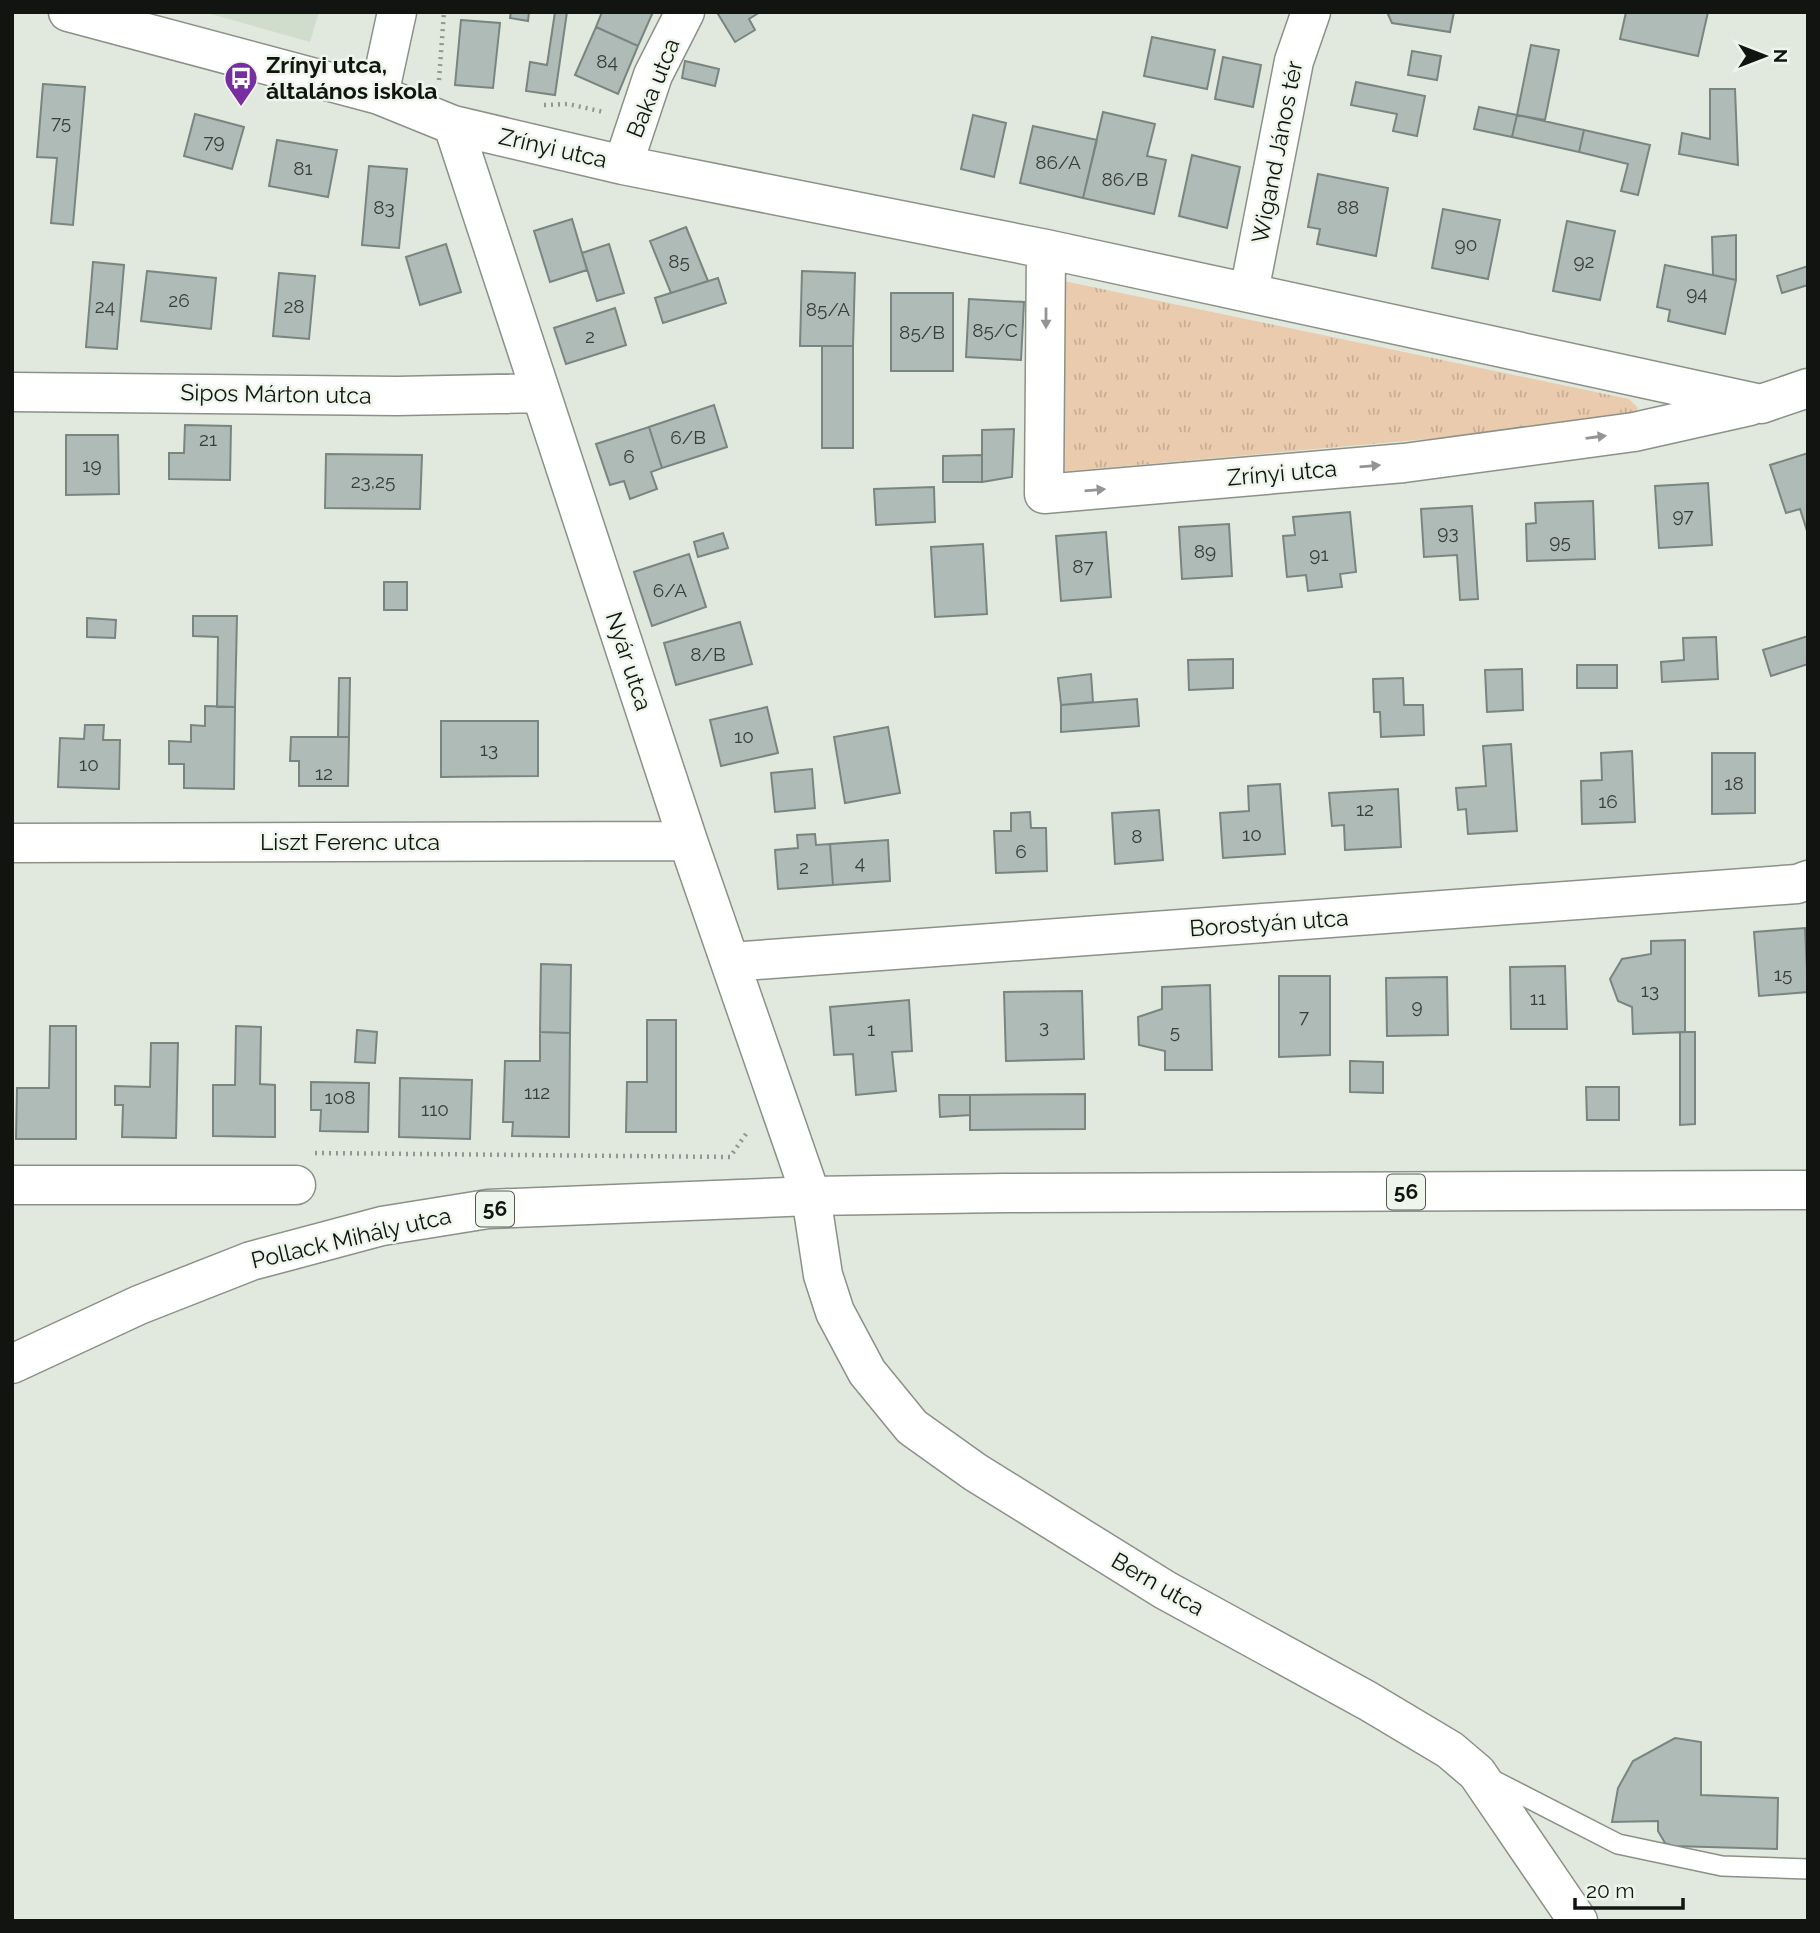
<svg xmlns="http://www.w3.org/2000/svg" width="1820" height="1933" font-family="Raleway,sans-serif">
<defs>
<pattern id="park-tufts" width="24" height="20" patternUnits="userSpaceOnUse" patternTransform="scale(1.75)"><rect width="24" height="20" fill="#eacbae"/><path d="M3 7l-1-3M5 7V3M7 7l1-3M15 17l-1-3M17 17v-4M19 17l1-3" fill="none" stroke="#c8ad95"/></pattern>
</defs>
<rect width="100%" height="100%" fill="#e1e8dd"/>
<path fill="#d1ddcc" d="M204,12h115l-9,30z"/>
<path fill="url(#park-tufts)" d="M1059,280l570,119 9,9 -8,13 -572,51z"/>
<path fill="#aebbb6" stroke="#798580" stroke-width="2" d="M511,12h18l-1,9 -18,-3z
M555,12h12l-12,83 -29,-4 4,-29 17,3z
M602,12h51l-15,34 -42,-19z
M721,12h39l-11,7 6,11 -20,12 -17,-28z
M1387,12h67l-4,20 -58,-9z
M1626,12h82l-10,44 -78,-17z
M461,20l39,3 -7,65 -38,-3z
M596,27l42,19 -20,48 -43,-19z
M1152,37l63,13 -8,39 -63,-13z
M1531,45l28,5 -14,70 -28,-5z
M1412,51l29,5 -4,24 -29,-5z
M1223,57l38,8 -8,42 -38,-8z
M685,61l34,8 -4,17 -33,-8z
M1356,82l69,14 -8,40 -24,-5 4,-17 -46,-9z
M43,84l42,3 -12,138 -22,-2 6,-65 -20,-1z
M1710,89h25l3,76 -59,-11 3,-21 28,6z
M1479,107l38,8 -5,22 -38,-8z
M1103,112l52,12 -8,32 19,4 -12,54 -71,-16z
M195,114l49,13 -12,42 -48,-13z
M973,115l33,8 -12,54 -33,-8z
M1517,115l67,15 -5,22 -67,-15z
M1033,126l64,14 -14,58 -63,-15z
M1584,130l66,15 -12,50 -17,-4 7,-27 -49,-12z
M277,140l60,10 -9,47 -59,-11z
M1192,155l48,12 -13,61 -48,-12z
M369,166l38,3 -8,79 -37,-3z
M1318,174l70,14 -12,68 -59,-12 3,-15 -12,-2z
M1443,209l57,11 -12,59 -56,-11z
M572,219l15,51 -37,12 -16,-51z
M1567,221l48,10 -15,69 -47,-9z
M686,227l22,54 -37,12 -21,-52z
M1736,235v45l-23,-5 -1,-38z
M446,244l15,48 -41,13 -14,-48z
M609,244l15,49 -27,8 -15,-48z
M93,262l31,3 -7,84 -31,-2z
M1665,265l71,15 -11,54 -57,-13 2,-11 -13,-3z
M1808,266v19l-26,8 -5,-17z
M147,271l69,7 -5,51 -70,-8z
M802,271l53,2 -2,73h-53z
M279,273l36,3 -6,63 -36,-3z
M718,278l8,25 -63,20 -8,-25z
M891,293h62v78h-62z
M969,299l55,3 -3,58 -55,-3z
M615,308l11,37 -60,19 -12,-36z
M822,346h31v102h-31z
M714,405l13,42 -65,21 -13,-41z
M185,425l46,1 -1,54 -61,-1v-26h15z
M649,427l13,41 -11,4 6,17 -27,10 -6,-18 -14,4 -14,-41z
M1014,429l-2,48 -30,5v-52z
M66,435h52l1,59 -53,1z
M1808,453v81l-8,-25 -14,4 -16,-48z
M326,454l96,1 -2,54 -95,-1z
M982,455v27h-39v-26z
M1708,483l4,62 -53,3 -4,-62z
M934,487l1,35 -59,3 -2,-36z
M1593,501l2,58 -68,2 -1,-37 10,-1 -1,-20z
M1472,506l6,93 -18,1 -3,-45 -33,2 -3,-48z
M1350,512l6,60 -16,2 2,13 -34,4 -2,-16 -19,2 -4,-41 12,-1 -2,-18z
M1229,524l3,52 -50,3 -3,-52z
M1106,532l5,65 -50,4 -5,-65z
M723,533l5,15 -30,9 -4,-15z
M983,544l4,70 -52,3 -4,-70z
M689,554l17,53 -54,19 -18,-54z
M384,582h23v28h-23z
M193,616h44l-2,91h-18l1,-70 -25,-1z
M87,618l29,2 -1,18 -28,-1z
M740,622l12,42 -76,21 -12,-42z
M1808,636v28l-37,12 -8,-26z
M1716,637l2,42 -56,3 -1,-20 23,-2 -1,-22z
M1233,659v29l-44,2 -1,-30z
M1577,665h40v23h-40z
M1522,669l1,41 -36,2 -2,-42z
M1091,674l2,28 -32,3 -3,-27z
M339,678h11l-1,59h-11z
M1403,678l1,27h19l1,30 -43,2 -1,-25h-6l-1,-33z
M1137,699l2,27 -78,6v-27z
M205,706l30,1 -1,82 -50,-1v-24h-15v-23l22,1v-17l14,1z
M767,707l11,46 -57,13 -11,-46z
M441,721h97v55l-97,1z
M85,725h19l-1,15h17l-1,49 -61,-2 2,-49 24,1z
M888,727l12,66 -55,10 -11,-66z
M291,737h58l-1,49h-49v-25h-9z
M1511,744l6,87 -49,3 -2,-25 -8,1 -2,-22 30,-2 -3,-40z
M1632,751l3,71 -53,2 -1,-43 21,-1 -1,-27z
M1712,753h43v60l-43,1z
M812,769l3,39 -40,4 -4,-39z
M1280,784l5,70 -62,4 -3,-45 29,-2 -1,-25z
M1398,789l3,58 -56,3 -1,-25 -12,1 -3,-33z
M1159,810l4,50 -48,4 -3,-51z
M1030,812l1,16h15l1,43 -51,2 -2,-42h17v-18z
M815,834l1,11 14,-1 3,41 -55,4 -3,-39 23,-2 -1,-13z
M888,840l2,41 -57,4 -3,-41z
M1805,928l3,64 -49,4 -5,-64z
M1685,940v92l-52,2 -1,-27 -14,-6 -8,-22 12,-20 29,-5v-13z
M541,964l30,1 -1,68 -30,-1z
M1565,966l2,63h-56l-1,-62z
M1279,976h51v79l-51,2z
M1447,977l1,58 -61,1 -1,-58z
M1210,985l2,85h-47v-19l-26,-6 -1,-28 24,-8v-22z
M1082,991l2,68 -78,2 -2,-69z
M909,1000l3,51 -20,1 4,39 -40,4 -3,-41 -19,1 -4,-48z
M647,1020h29v112h-50l1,-50h20z
M50,1026h26v113h-60l1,-51h32z
M236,1026l25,1 -1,57 15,1v52l-62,-1v-51h22z
M357,1030l20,2 -2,31 -20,-1z
M540,1032l30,1 -1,104 -57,-1 1,-14h-10l2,-61h35z
M1680,1032h15v92l-15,1z
M151,1043h27l-2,95 -54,-1 1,-32h-8v-19l35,1z
M1350,1061l33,1v31l-33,-1z
M400,1078l72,2 -2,59 -71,-2z
M311,1082l58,1 -1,49 -48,-1 1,-21h-10z
M1586,1087h33v33h-32z
M1085,1094v35l-115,1v-35z
M939,1095h31v20l-30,2z
M1675,1738l26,4v53l77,3 -1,51 -104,-3 -8,-3 -7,-12v-10l-46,1 6,-34 15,-27z"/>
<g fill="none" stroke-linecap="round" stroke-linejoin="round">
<defs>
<path id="lane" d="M1491,1779l127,65 104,22 86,3"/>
<path id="street" d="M68,12l311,83 74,30 170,40 423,84 715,155 47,-16
M379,95l18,-83
M453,125l235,716 123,355 12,79 12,37 32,60 45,55 63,45 190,118 203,111 82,49 27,23 101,148
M623,165l30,-90 32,-63
M1046,249l-2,245 360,-31 230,-31 116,-26
M1249,292l45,-231 17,-49
M12,392l385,4 143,-3
M12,843l676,-2
M730,962l1067,-78 11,-4
M12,1185h284"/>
<path id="primary" d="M12,1364l127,-59 112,-44 131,-35 106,-17 323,-13 194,-3 803,-3"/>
</defs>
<use href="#lane" stroke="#8b9187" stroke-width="22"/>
<use href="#street" stroke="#8b9187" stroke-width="41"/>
<use href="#primary" stroke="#8b9187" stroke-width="41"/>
<path stroke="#91978e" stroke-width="4.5" stroke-dasharray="2 5" stroke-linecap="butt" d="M439,80l5,-68
M544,105l24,-1 36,8
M315,1153l415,4 18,-26"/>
<use href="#lane" stroke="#fff" stroke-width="19"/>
<use href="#street" stroke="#fff" stroke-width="38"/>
<use href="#primary" stroke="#fff" stroke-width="38"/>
</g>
<defs><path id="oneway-solid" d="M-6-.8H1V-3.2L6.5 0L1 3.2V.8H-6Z" transform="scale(1.75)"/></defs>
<g fill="#949593">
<use href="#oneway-solid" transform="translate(1046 318) rotate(90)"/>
<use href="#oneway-solid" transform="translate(1596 437) rotate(-8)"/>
<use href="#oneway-solid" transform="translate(1370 466) rotate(-5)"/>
<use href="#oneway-solid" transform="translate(1095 490) rotate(-5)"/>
</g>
<defs>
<symbol id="bus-pin" viewBox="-11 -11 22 30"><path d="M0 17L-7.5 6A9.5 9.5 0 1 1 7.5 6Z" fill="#772ea1" stroke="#eef5ea"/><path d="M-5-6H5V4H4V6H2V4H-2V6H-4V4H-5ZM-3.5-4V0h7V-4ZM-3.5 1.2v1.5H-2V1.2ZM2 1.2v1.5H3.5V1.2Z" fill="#fff"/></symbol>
</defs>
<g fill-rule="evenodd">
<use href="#bus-pin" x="222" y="59" width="38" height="52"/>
</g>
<g text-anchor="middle" stroke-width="5" stroke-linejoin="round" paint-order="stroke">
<g font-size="19" fill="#383e3a">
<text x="607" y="68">84</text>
<text x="61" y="129">75</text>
<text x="214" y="148">79</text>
<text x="1058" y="169">86/A</text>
<text x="303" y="175">81</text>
<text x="1125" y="186">86/B</text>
<text x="384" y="214">83</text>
<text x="1348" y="214">88</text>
<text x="1466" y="251">90</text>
<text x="679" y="268">85</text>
<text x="1584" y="268">92</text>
<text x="1697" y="300">94</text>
<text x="179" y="307">26</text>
<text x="105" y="313">24</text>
<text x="294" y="313">28</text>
<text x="828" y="316">85/A</text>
<text x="995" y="337">85/C</text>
<text x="922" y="339">85/B</text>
<text x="590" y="343">2</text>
<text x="688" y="444">6/B</text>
<text x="208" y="446">21</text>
<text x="629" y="463">6</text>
<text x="92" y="472">19</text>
<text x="373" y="488">23,25</text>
<text x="1683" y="522">97</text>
<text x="1448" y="539">93</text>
<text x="1560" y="548">95</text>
<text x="1205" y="558">89</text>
<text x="1319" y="561">91</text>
<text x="1083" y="573">87</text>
<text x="670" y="597">6/A</text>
<text x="708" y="661">8/B</text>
<text x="744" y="743">10</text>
<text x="489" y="756">13</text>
<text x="89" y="771">10</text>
<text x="324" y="780">12</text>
<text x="1734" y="790">18</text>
<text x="1608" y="808">16</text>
<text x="1365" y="816">12</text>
<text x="1252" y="841">10</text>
<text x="1137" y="843">8</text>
<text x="1021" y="858">6</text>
<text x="860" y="869">4</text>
<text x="804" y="874">2</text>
<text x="1783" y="981">15</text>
<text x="1650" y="997">13</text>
<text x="1538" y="1005">11</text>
<text x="1417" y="1013">9</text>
<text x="1304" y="1023">7</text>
<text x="1044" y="1033">3</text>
<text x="871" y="1036">1</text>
<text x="1175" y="1038">5</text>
<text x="537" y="1099">112</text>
<text x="340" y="1104">108</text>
<text x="435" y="1116">110</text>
</g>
<g fill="#eef5ea" stroke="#535851" stroke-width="2">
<rect x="1387" y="1174.5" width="38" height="35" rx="5"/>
<rect x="476" y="1191.5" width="38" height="35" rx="5"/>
</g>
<g font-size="21" font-weight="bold" fill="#111410">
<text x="1406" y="1199">56</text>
<text x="495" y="1216">56</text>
</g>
<g font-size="23" font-weight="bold" fill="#111410" stroke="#eef5ea" text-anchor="start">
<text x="266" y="73">Zrínyi utca,<tspan x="266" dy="26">általános iskola</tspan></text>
</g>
<g font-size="23" fill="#111410" stroke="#eef5ea">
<text transform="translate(653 88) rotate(-68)" y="8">Baka utca</text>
<text transform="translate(553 148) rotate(13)" y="8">Zrínyi utca</text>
<text transform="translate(1277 152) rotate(-79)" y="8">Wigand János tér</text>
<text transform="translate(276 394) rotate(1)" y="8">Sipos Márton utca</text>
<text transform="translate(1282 473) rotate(-5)" y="8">Zrínyi utca</text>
<text transform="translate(629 661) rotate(72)" y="8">Nyár utca</text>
<text x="350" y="850">Liszt Ferenc utca</text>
<text transform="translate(1269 923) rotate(-4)" y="8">Borostyán utca</text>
<text transform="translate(351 1238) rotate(-13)" y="8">Pollack Mihály utca</text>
<text transform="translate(1158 1584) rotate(30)" y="8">Bern utca</text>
</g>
</g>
<rect width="1820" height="1933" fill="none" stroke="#111410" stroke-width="28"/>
<g transform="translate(1764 56) rotate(90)" stroke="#eef5ea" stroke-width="5" paint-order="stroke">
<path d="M0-5L12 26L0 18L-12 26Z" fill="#111410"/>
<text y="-10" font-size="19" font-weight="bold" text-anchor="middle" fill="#111410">N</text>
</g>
<path d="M1575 1898v10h108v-10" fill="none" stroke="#111410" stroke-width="3.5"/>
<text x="1586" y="1898" font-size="21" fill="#111410" stroke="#eef5ea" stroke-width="5" paint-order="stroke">20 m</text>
</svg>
